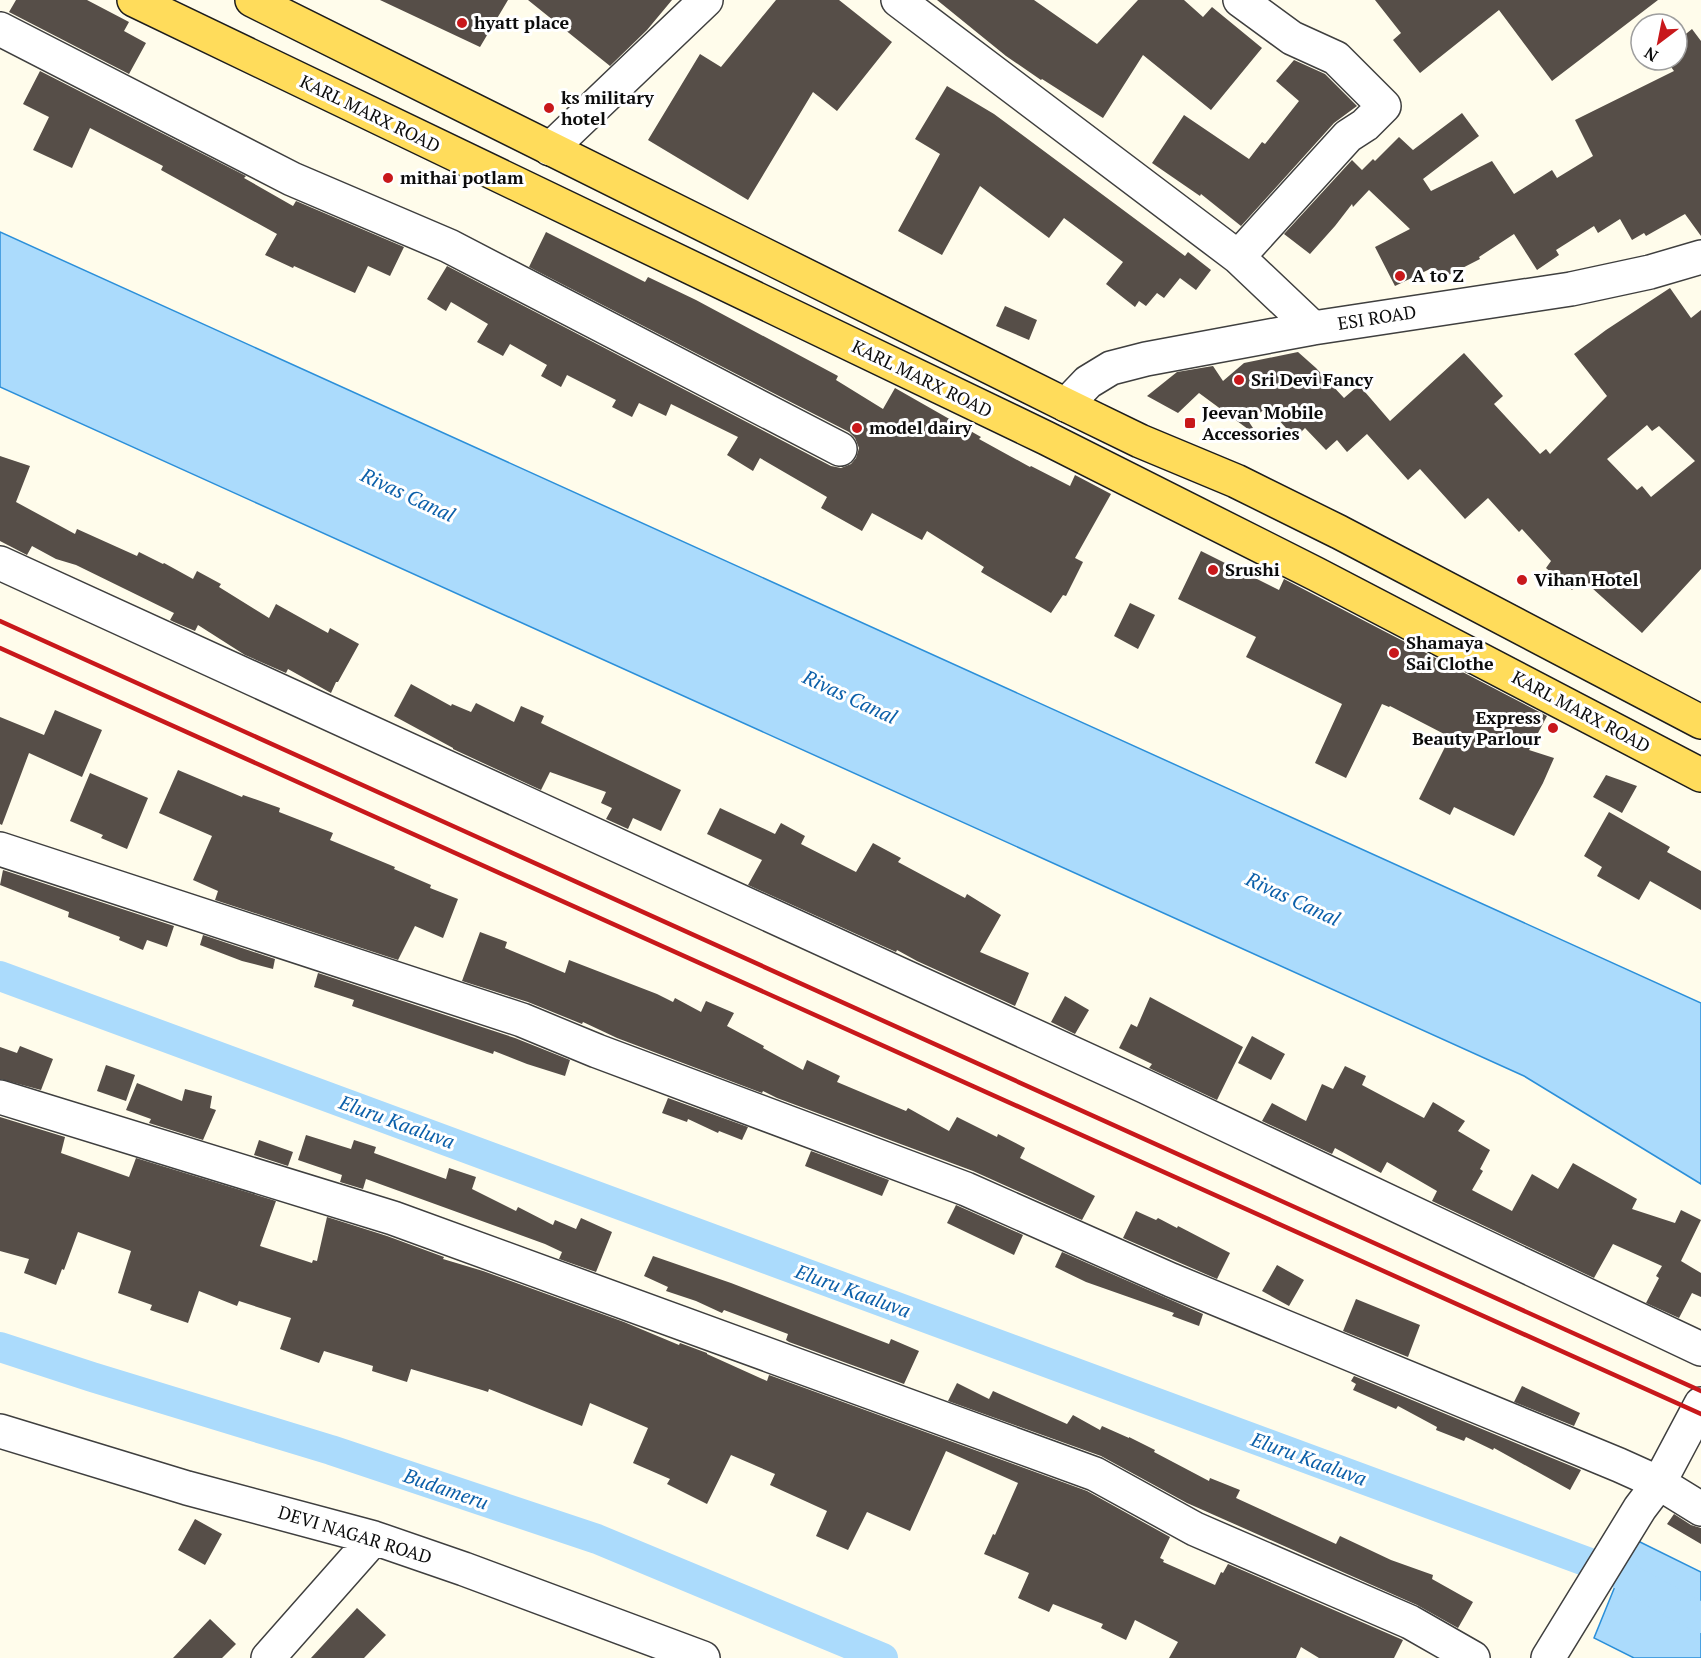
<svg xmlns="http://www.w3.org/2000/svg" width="1701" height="1658" font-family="'PT Serif',serif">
<rect width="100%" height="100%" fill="#fffceb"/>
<path fill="#abdbfc" stroke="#2b8fd9" stroke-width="1.5" d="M0,232l1701,771v181l-177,-108 -1524,-689z
M1638,1541l63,31v86h-67l-40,-20 26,-64z"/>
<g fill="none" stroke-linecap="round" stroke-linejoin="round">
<path stroke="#abdbfc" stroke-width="30" d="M0,976l1620,598 81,44
M0,1347l92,30 239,73 266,89 286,119"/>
</g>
<path fill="#564e48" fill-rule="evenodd" d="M16,0h71l42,22 -5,9 22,12 -17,31 -120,-62z
M380,0h128l-28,47z
M528,0h144l-25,30 -37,36z
M776,0h63l53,42 -55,69 -24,-19 -65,108 -100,-60 52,-86 21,13z
M937,0h97l63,44 41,-44h46l19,17 9,-10 50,41 -51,62 -68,-55 -40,63 -61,-39 -1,1 -35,-24z
M1375,0h283l-106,81 -53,-71 -79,63 -27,-33 8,-7z
M1692,29l9,12v195l-16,-22 -39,22 -2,-3 -12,7 -12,-21 -22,14 -4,-7 -38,24 3,5 -22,15 -23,-36 -35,23 1,2 -41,21 -7,-12 -37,18 -20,-39 35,-18 -41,-39 -16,17 -1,-3 -17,22 -25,28 -26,-20 68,-74 10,10 11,-11 2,2 24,-24 14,13 49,-37 17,23 -56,43 8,12 61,-30 22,33 38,-24 5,8 36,-22 -18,-36 99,-49 -8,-11h11v-19z
M1294,60l31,14 32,32 -23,17 -93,103 -40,-32 -1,2 -48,-33 32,-48 65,44 13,-17 3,2 34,-43 -23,-20z
M40,71l206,105 -2,2 49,28 3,-5 108,46 -14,29 -22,-10 -13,27 -61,-27 -1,2 -28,-13 12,-21 -116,-64 2,-4 -73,-38 -18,40 -39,-18 16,-33 -26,-13z
M947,86l47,28 191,142 3,-4 23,18 -15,20 -16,-12 -16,20 -7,-5 -11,13 -7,-5 -4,6 -29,-23 17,-22 -59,-44 -15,20 -69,-52 -38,69 -44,-24 42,-77 -25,-15z
M546,232l99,50 3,-5 48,23 142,76 -2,4 47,29 12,-21 86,49 -2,2 51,28 1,-1 39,20 5,-11 36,19 -36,64 8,4 -17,34 -3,-1 -12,18 -70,-41 3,-5 -57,-36 -5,9 -50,-27 -10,18 -41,-23 6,-11 -67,-39 -7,13 -26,-16 11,-18 -67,-33 -5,12 -27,-13 -7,14 -20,-10 4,-7 -49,-25 -6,12 -20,-11 6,-11 -37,-21 -7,12 -26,-14 11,-18 -37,-22 -5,9 -19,-12 20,-33 384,200 10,2 10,-4 5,-6 3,-10 -4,-10 -6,-6 -320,-165z
M1670,288l21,30 10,-8v259l-59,64 -60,-54 -10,11 -26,-22 5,-7 -29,-32 -3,3 -31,-34 -23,21 -45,-50 -12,11 -41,-46 -20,18 -10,-12 -11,10 -21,-22 -10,10 -28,-31 -18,15 8,12 -1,1 -57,-42 -21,20 -31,-17 30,-24 36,-6 10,15 21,-18 54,-11 18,16 28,30 15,-13 31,36 74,-68 39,43 -9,8 46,50 6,-5 4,5 57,-58 -33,-42 32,-24zM1647,425l5,6 7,-5 36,35 -44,36 -9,-11 -5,4 -30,-31z
M1005,306l32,14 -8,20 -33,-14z
M0,456l30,10 -14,36 59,32 2,-5 60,27 2,-4 24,12 1,-1 29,16 4,-8 24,13 -2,3 50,31 7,-14 52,29 2,-5 29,16 -21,38h-2l-5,11 -43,-24 -2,4 -41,-18 -47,-30 -3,6 -21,-9 -4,-2 4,-7 -98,-48 -20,-6 -24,-13 -5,9 -27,-14z
M1201,551l78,39 5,-11 263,137 -18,34 25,8 -11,25 -29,53 -60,-29 -4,8 -31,-16 31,-62 -60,-31 -1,1 -7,-3 -36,74 -31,-15 27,-59 -96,-47 10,-20 -78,-38z
M1130,603l25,12 -17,34 -24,-13z
M411,684l40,22 1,-2 19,8 5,-9 38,19 7,-16 23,10 -3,7 140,67 -20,41 -28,-13 -5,11 -22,-10 6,-11 -11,-5 5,-11 -56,-20 -9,18 -88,-41v-1l-59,-32z
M55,710l47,20 -20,47 -53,-24 -27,72 -2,-1v-107l44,18z
M178,770l64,27 1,-2 37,13 -1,4 54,21 -3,7 65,27 -1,2 37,16 -1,3 28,11 -15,39 -28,-12 -17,34 -183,-60 3,-9 -25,-11 19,-44 -53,-23z
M90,773l58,25 -21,51 -26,-11 2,-3 -33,-14z
M1606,775l31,11 -15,27 -29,-16z
M720,808l55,26 6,-11 24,13 -4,8 55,28 17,-29 28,15 -3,4 67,36 2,-4 34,21 -21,37 49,21 -14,33 -98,-45 -20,-11 -1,2 -148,-67 14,-25 -55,-26z
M1609,812l61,35 -3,5 34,19v39l-51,-29 -11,19 -42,-24 5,-9 -18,-11z
M3,870l171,56 -7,21 -20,-7 -4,10 -24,-10 1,-3 -52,-20 1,-5 -69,-27z
M480,932l27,10 -2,6 60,25 4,-13 88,34 16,8 2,-4 26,14 5,-11 28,12 -7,13 37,20 -1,2 40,22 4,-10 33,16 -3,6 69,29 2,-3 41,23 8,-14 40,20 1,-3 27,14 -5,10 75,38 -13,24 -109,-49 -196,-73 -14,-7 -1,2 -145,-55 -34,-16 -1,2 -54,-22 -66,-21z
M203,935l72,24 -2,10 -31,-8 -42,-16z
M318,973l197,65 55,22 -5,16 -38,-12 -33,-13 -1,3 -141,-48 2,-6 -40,-13z
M1065,996l24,14 -14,24 -24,-12z
M1150,997l93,50 -26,53 -68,-32 3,-4 -33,-16 12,-24 6,3z
M1252,1036l33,18 -14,26 -33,-17z
M20,1046l33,13 -12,31 -41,-11v-32l17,6z
M106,1065l29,10 -9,26 -29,-10z
M1345,1066l21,10 -4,9 62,33 9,-16 32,19 -7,10 32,19 -10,19 3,2 -11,19 40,21 20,-37 26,15 15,-26 64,36 -5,10 43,14 6,-13 20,10 -20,41 20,12v24l-9,-4 -13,25 -33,-15 13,-25 -3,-2 6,-10 -49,-22 -19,34 -162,-77 5,-10 -50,-29 -6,11 -46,-25 -3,6 -70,-33 10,-18 34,18 16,-37 11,5z
M137,1083l45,18 3,-12 27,7 -2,12 6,2 -13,30 -54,-17 2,-4 -25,-9z
M668,1098l80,29 -6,13 -23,-9 -1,2 -30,-14 -1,3 -25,-9z
M0,1117l65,20 -4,16 68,24 7,-19 140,43 -16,45 52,17 1,-3 4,1 10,-44 60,19 57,21 -1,2 40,12 141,51 55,23 1,-2 27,10v1l60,27 2,-6 318,116 83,46 -10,21 4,2 -1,2 52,23 6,-13 2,1 5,-9 175,76 -9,18h-75l-18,-11 -5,11h-127l9,-16 -43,-22 -9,20 -25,-12 2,-4 -50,-20 -4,8 -31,-14 11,-25 -45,-19 9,-20 2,1 23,-52 -72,-32 -36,80 -43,-19 -19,38 -32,-14 11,-25 -57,-26 5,-11 -44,-19 -24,49 -40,-20 3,-5 -37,-16 15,-35 -58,-25 -8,23 -93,-37 -1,3 -6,-2 -71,-21 -4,13 -35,-11 1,-5 -49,-15 -5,12 -39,-14 11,-31 -52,-17 -2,5 -38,-15 -11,32 -38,-13 2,-5 -34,-12 13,-42 -53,-19 -14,38 -2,-1 -6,16 -32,-12 5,-14 -29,-8z
M306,1135l45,14 3,-9 22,7 -2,6 72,26 3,-11 27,9 -4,12 44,22 2,-4 35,18 2,-5 21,9 5,-11 31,14 -16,40 -37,-13 3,-7 -17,-8 -179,-65 -3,10 -23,-7 2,-7 -44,-15z
M259,1140l34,12 -5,14 -34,-11z
M811,1151l78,29 -7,16 -77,-30z
M956,1205l67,30 -9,20 -67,-32z
M1136,1211l20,9 2,-2 19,10 1,-2 52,27 -13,26 -94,-41z
M1062,1252l141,62 -4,12 -27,-10 2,-3 -88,-31 -31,-15z
M653,1256l78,27 158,61 2,-5 28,12 -15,33 -115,-42 -3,-2 2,-6 -64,-24 -2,3 -26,-12 -30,-10 2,-4 -24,-11z
M1277,1265l27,15 -15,26 -27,-15z
M1356,1299l64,26 -12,32 -65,-26z
M1354,1376l227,94 -11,20 -76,-42 -1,2 -27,-13 -2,4 -28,-11 1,-3 -39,-21 -2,3 -43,-19 3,-6 -5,-3z
M957,1383l32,16 4,-8 74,33 6,-9 27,15 2,-4 27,12v-1l26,13 -1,2 55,29 1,-3 30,12 -4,8 100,46 4,-8 51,24 42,15 -1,4 41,23 -15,26 -41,-23 -230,-102 -86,-47 -153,-55z
M1522,1386l58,27 -6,13 -60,-24z
M1674,1514l17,11 10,3v16l-34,-20z
M195,1519l27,15 -17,31 -27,-15z
M357,1608l29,27 -22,23h-53z
M210,1619l26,25 -14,14h-49z"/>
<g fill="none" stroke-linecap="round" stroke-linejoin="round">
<defs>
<path id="minor" d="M898,0l340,257 75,71
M0,29l292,150 157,67 391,203
M550,149l156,-149
M1238,257l110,-121 17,-11 19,-19 -48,-48 -44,-20 -52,-38
M1066,405l22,-23 23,-14 35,-9 167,-31 258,-39 79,-17 51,-15
M0,563l1144,523 557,263
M0,849l522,171 75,31 369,138 205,91 448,185 40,18 42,26
M0,1097l393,121 702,256 100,55 215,93 63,36
M0,1431l187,57 187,50 90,31 239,89
M268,1658l106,-120
M1548,1658l92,-150 19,-25 42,-79"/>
<path id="major" d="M134,0l912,438 270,136 385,201
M252,0l814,405 74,36 96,40 103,51 362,190"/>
</defs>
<use href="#minor" stroke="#3f3f3f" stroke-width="36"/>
<use href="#major" stroke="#1d1d1d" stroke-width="36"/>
<use href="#minor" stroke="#fff" stroke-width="33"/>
<use href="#major" stroke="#ffdc5b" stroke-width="33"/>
<path stroke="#c8181b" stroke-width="4.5" d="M0,621l1701,770
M0,648l1701,766"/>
</g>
<g fill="#c8181b" stroke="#fff" stroke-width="2">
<circle cx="462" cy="23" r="6"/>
<circle cx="549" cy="108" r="6"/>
<circle cx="388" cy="178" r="6"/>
<circle cx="1400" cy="276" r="6"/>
<circle cx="1239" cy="380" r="6"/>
<rect x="1184" y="417" width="12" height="12" rx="3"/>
<circle cx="857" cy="428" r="6"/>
<circle cx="1213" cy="570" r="6"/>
<circle cx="1522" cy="580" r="6"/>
<circle cx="1394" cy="653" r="6"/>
<circle cx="1553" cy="728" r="6"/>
</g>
<g text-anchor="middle" stroke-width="6" stroke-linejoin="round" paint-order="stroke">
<g font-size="18" font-weight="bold" fill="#0c0c0c" stroke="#fff" text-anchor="start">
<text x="474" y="29">hyatt place</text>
<text x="561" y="104">ks military<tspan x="561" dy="21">hotel</tspan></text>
<text x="400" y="184">mithai potlam</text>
<text x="1412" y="282">A to Z</text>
<text x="1251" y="386">Sri Devi Fancy</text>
<text x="1202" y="419">Jeevan Mobile<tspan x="1202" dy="21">Accessories</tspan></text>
<text x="869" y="434">model dairy</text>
<text x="1225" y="576">Srushi</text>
<text x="1534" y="586">Vihan Hotel</text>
<text x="1406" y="649">Shamaya<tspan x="1406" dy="21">Sai Clothe</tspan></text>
<text x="1541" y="724" text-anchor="end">Express<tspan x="1541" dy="21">Beauty Parlour</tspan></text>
</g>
<g font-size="18" fill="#0c0c0c" stroke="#fff">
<text transform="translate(370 114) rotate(26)" y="6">KARL MARX ROAD</text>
<text transform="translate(1377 318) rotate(-9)" y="6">ESI ROAD</text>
<text transform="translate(922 379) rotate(26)" y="6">KARL MARX ROAD</text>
<text transform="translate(1581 712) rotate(28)" y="6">KARL MARX ROAD</text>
<text transform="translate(355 1535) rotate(17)" y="6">DEVI NAGAR ROAD</text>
</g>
<g font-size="20" font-style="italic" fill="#0b5fa9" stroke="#fff">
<text transform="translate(408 495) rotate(25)" y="7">Rivas Canal</text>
<text transform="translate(850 697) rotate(25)" y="7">Rivas Canal</text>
<text transform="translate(1293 899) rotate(25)" y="7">Rivas Canal</text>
<text transform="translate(397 1122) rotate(20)" y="7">Eluru Kaaluva</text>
<text transform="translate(853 1291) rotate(20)" y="7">Eluru Kaaluva</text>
<text transform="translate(1309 1459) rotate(20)" y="7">Eluru Kaaluva</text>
<text transform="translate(446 1489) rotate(19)" y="7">Budameru</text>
</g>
</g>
<g transform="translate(1659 42) rotate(212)"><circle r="28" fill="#ffffff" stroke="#9e9e9e" stroke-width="1.5"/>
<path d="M0-4.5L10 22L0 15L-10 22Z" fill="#c8181b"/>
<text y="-9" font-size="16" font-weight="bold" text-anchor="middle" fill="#0c0c0c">N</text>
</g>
</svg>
